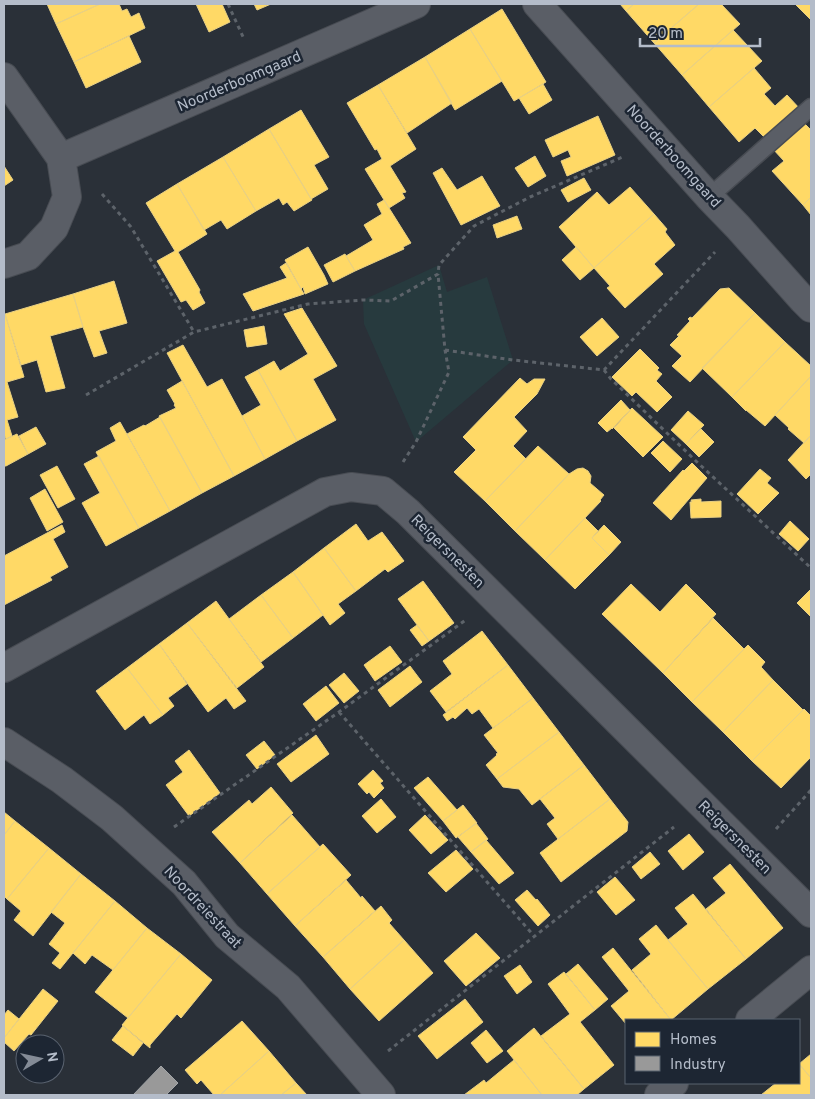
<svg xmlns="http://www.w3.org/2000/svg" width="815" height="1099" font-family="Overpass,sans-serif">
<rect width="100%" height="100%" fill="#2a3038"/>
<path fill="#273a3e" d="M439,265l8,27 40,-15 26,83 -97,82 -52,-118 -1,-24z"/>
<path fill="#ffd966" stroke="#e8d084" d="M47,4h53l-44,20z
M100,4h19l3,7 5,-2 4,8 8,-4 6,15 -71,34 -18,-38z
M196,4h26l8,18 -21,10z
M254,4h17l-14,6z
M620,4h14l-8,7z
M634,4h65l-45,39 -28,-32z
M699,4h22l19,20 -58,51 -28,-32z
M795,4h16v14l-1,1z
M502,9l44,73 -32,19 -44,-72z
M470,29l32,52 -47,29 -30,-53z
M733,30l29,31 -53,46 -27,-32z
M129,36l12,26 -55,26 -12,-26z
M425,57l27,46 -45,30 -29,-48z
M754,68l17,20 -7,6 11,12 12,-11 14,15 -34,30 -12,-12 -16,14 -30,-35z
M543,84l9,16 -23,14 -10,-16z
M378,85l38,64 -26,17 16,26 -4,1 3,5 -16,10 -24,-39 17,-10 -5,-10 -2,1 -28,-47z
M301,110l28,47 -15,8 14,24 -17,10 -42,-70z
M598,116l17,39 -48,21 -6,-15 10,-4 -3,-7 -15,7 -8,-17z
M802,121l9,9v67l-8,8 -31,-34 12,-10 -12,-13z
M269,129l43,71 -18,11 -7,-9 -4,3 -4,-7 -23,13 -33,-54z
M535,156l11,20 -18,11 -13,-19z
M223,157l33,54 -29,18 -6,-9 -17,10 -27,-46z
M4,166l9,14 -9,6z
M442,168l15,22 25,-14 18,30 -39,19 -28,-52z
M584,178l7,12 -23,12 -7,-12z
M177,184l30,50 -29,18 22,38 -1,2 6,11 -12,7 -7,-10 -5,2 -24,-41 18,-10 -29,-48z
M630,187l24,27 -60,54 -35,-41 38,-35 12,13z
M811,197v18l-8,-10z
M384,200l27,43 -8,4 1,2 -49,22 -9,-15 27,-16 -9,-15 18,-11 -5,-10z
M654,214l13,15 -2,3 10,13 -21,19 9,10 -38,34 -18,-20 3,-2 -16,-18z
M517,216l5,13 -25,9 -4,-13z
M308,247l16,28 4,9 -23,10 -2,-7 -2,2 -16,-29z
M576,247l18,21 -14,12 -18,-20z
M345,254l10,17 -22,11 -9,-17z
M286,263l18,31 -51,17 -10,-17 44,-16 -7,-11z
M114,281l13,42 -28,8 8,22 -13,4 -11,-30 -10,-33z
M729,288l26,25 -65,69 -18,-16 10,-10 -12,-11 9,-9 -2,-1 13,-14 -2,-2 2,-2 2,1 28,-29z
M73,294l10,33 -33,9 15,52 -19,4 -9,-32 -16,5 -16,-51z
M302,308l35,58 -24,13 23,41 -39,21 -39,-71 16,-9 6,10 28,-17 -24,-40z
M755,313l30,29 -53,55 -30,-29z
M5,314l19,63 -17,5 11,35 -11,3 5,16 -6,3 -2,-5v-119z
M602,318l17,19 -22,19 -17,-19z
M264,326l3,18 -20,3 -3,-17z
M785,342l26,24v10l-46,50 -19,-16v1l-14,-14z
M183,345l24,42 15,-8 43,80 -31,17 -67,-123z
M640,349l19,19 -2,2 5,4 -6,7 16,16 -15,15 -21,-20 -4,4 -20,-19z
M258,370l39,71 -32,18 -23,-43 19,-11 -16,-28z
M811,376v59l-7,8 -16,-14 1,-1 -14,-13z
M520,378l7,6 7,-5h11l-8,15 -23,23 13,14 -14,15 13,13 -41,42 -31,-29 22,-22 -13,-13z
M182,381l52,95 -32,17 -43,-77 17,-8 -2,-3 1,-1 -8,-14z
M621,400l9,10 -18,19v-1l-5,4 -9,-9z
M632,408l31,29 -20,20 -29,-29z
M688,411l16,14 -18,19 -15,-14z
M160,417l42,76 -32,18 -43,-77 17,-9 1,1z
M120,422l50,89 -31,17 -43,-76 20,-11 -6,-13z
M36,427l10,17 -18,10 -9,-18z
M701,429l13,13 -15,15 -13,-13z
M17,434l11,20 -22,12h-2v-26z
M811,435v39l-5,5 -18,-19z
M663,441l19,18 -12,13 -19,-19z
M538,446l31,28 -54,57 -30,-30z
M99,456l40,72 -33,18 -24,-43 18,-10 -16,-29z
M692,463l15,15 -36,42 -18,-17 30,-33 1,1z
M57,466l18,33 -17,9 -18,-33z
M583,468l5,3 3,5 -1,7 14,12 -4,5 1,1 -56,59 -30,-29 54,-57 8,-5z
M760,469l11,9 -4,5 12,10 -21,21 -21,-20z
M45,489l18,33 -16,9 -17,-33z
M701,499v3l20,-1v16l-30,1 -1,-16h2l-1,-2z
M585,518l13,13 -6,7 17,17 -34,34 -30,-29z
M790,521l19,18 -11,12 -19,-17z
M356,524l12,17 14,-9 22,29 -16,11 -3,-3 -29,22 -32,-43z
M62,525l3,7 -12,7 15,28 -18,10 2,3 -48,25v-49z
M604,525l17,17 -12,13 -17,-17z
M324,548l32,43 -18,13 7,9 -15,12 -37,-53z
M293,572l30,43 -30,23 -32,-43z
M423,581l31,42 -25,18 -31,-42z
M631,584l29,28 26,-28 30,30 -53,59 -61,-59z
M811,589v28l-14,-14z
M261,595l32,43 -32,24 -32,-43z
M216,601l48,66 -27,21 -50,-65z
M713,618l31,31 -52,53 -29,-29z
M187,623l59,78 -12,8 -8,-11 -18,14 -49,-68z
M417,625l12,16 -7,5 -12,-16z
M482,631l26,34 -62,47 -16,-21 22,-17 -9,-13z
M159,644l28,40 -19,14 6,8 -11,9 -36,-47z
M748,645l17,17 -4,5 12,13 -50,52 -31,-30z
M390,646l12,16 -27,19 -11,-16z
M508,665l25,33 -40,30 -14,-19 -7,5 -5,-6 -12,11 -2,-2 -6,4 -4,-6z
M410,666l12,16 -32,25 -12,-17z
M127,668l36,47 -13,9 -6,-9 -19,15 -29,-39z
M344,673l15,18 -15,12 -15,-18z
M773,680l30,30 -51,51 -29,-29z
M326,686l13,17 -23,18 -13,-17z
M533,698l26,34 -62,47 -11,-14 11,-10 -1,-1 2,-1 -14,-18z
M804,709l7,7v41l-30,31 -29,-27z
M559,732l25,33 -52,40 -13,-16 -16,-2 -6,-8z
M316,735l13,19 -38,28 -14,-18z
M264,741l11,14 -18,14 -11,-14z
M189,750l31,43 -31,23 -23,-31 17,-13 -8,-11z
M584,765l26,34 -52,40 -11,-15 8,-6 -15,-19z
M373,770l10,11 -3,2 4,5 -10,10 -5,-6 -2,2 -9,-10z
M428,777l29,33 -14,11 -29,-33z
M271,787l22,26 -53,50 -28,-31 37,-32 3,4z
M381,799l15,18 -19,16 -15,-17z
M610,799l18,23 -1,9 -66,51 -21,-29z
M463,805l14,18 -21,15 -13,-17z
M4,812l11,9 -11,14z
M292,815l28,32 -53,47 -27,-31z
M425,815l23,25 -17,14 -22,-24z
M15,821l34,27 -42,51 -3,-3v-61z
M476,823l12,16 -17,13 -13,-15z
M689,834l15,18 -21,18 -15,-19z
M486,840l28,33 -15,11 -28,-32z
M323,844l28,31 -56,51 -28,-32z
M49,848l32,26 -48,62 -19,-16 7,-9 -14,-12z
M456,850l17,19 -27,23 -18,-19z
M650,852l10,12 -19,15 -9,-12z
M730,864l53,64 -37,31 -40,-50 20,-16 -13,-15z
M81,874l34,27 -55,68 -8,-6 8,-10 -11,-9 16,-21 -14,-11z
M615,877l20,23 -19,15 -19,-23z
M346,880l15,18 1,-2 13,15 -52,46 -28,-31z
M527,890l9,10 1,-1 13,16 -12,11 -23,-26z
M693,894l53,65 -38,30 -40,-49 20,-16 -13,-16z
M115,901l32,27 -34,42 -21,-15 -7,9 -12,-11z
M381,906l11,14 -3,3 15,17 -54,49 -27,-32z
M656,925l52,64 -37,31 -39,-50 19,-16 -12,-15z
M147,928l34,26 -53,64 -33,-26z
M476,933l24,25 -34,28 -22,-25z
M404,940l29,33 -54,48 -29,-32z
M613,948l58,72h-45v4l-15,-18 18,-15 -27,-34z
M181,954l31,26 -31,38 -4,-4 -27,31v3l-28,-23z
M578,964l30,35 -13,11 -29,-36z
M520,965l12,17 -15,12 -13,-18z
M564,972l31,38 -15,12 34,43 -30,24 -43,-53 29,-22 -22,-30z
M43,989l15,12 -27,34 -2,-1 -15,17 -10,-9v-4z
M465,999l18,23 -46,37 -19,-23z
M8,1010l11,9 -15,19v-23z
M242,1021l27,30 -49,44h-6l-13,-15 -4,4 -12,-14z
M123,1026l20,17 -10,13 -21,-16z
M534,1028l50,61 -7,6h-35l-35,-44z
M486,1030l17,21 -16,12 -16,-20z
M269,1051l27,32 -15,12h-61z
M811,1054v24l-12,-14z
M514,1060l28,35h-78l20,-15 2,3z
M799,1064l12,14v17h-50l15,-12h23z
M296,1083l11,12h-26z"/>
<path fill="#999" stroke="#a1a4a7" d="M161,1066l17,17 -12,12h-33z"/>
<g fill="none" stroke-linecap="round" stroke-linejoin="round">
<defs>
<path id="lane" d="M709,197l102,-90"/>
<path id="street" d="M537,4l172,193 29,30 65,73 8,8
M4,77l57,81 6,39 -13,31 -26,28 -24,8
M61,158l355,-154
M4,668l321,-176 26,-5 32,4 25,21 403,401
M4,742l58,38 50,38 72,65 43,53 61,51 93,108
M750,1020l61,-50
M659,1095l15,-12"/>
</defs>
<use href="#lane" stroke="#484c53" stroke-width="19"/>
<use href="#street" stroke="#484c53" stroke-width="30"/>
<path stroke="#5d636a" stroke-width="3" stroke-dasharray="4 4" stroke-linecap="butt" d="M228,4l16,35
M102,194l29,33 63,105
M445,350l68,10 91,10 111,-118
M604,370l7,9 87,84 113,105
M86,395l108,-63 114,-28 55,-4 28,1 47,-27 1,-9 35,-39 56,-29 95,-41
M403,462l13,-20 33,-70 -4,-22 -7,-76
M339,712l196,225
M174,827l165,-115 128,-93
M776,829l35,-39
M388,1051l286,-224"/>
<use href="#lane" stroke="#5a5e66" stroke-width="16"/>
<use href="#street" stroke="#5a5e66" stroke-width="28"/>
</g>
<g text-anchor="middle" stroke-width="5" stroke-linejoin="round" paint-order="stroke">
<g font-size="15" fill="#b4bcc9" stroke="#1d2633">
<text transform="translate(239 81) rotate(-23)" y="5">Noorderboomgaard</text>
<text transform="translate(674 156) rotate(48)" y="5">Noorderboomgaard</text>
<text transform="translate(448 551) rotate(45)" y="5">Reigersnesten</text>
<text transform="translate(735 837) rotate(45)" y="5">Reigersnesten</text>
<text transform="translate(203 907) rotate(47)" y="5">Noordreiestraat</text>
</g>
</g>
<rect width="815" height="1099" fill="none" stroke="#b4bcc9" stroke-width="10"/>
<rect x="625" y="1019" width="175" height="65" fill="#1d2633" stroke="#59626f"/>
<rect x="635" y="1032" width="25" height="15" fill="#ffd966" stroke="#59626f"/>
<text x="670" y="1044" font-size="15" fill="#b4bcc9">Homes</text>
<rect x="635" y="1056" width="25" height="15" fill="#999999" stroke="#59626f"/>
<text x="670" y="1069" font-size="15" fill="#b4bcc9">Industry</text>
<g transform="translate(40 1059) rotate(81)"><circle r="24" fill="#1d2633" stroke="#59626f"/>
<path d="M0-4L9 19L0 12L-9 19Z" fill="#848b96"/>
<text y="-8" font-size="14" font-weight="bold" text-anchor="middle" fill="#b4bcc9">N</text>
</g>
<path d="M640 38v8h120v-8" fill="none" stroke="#b4bcc9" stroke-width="2.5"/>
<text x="648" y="38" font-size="15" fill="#b4bcc9" stroke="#1d2633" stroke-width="4" paint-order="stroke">20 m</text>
</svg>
